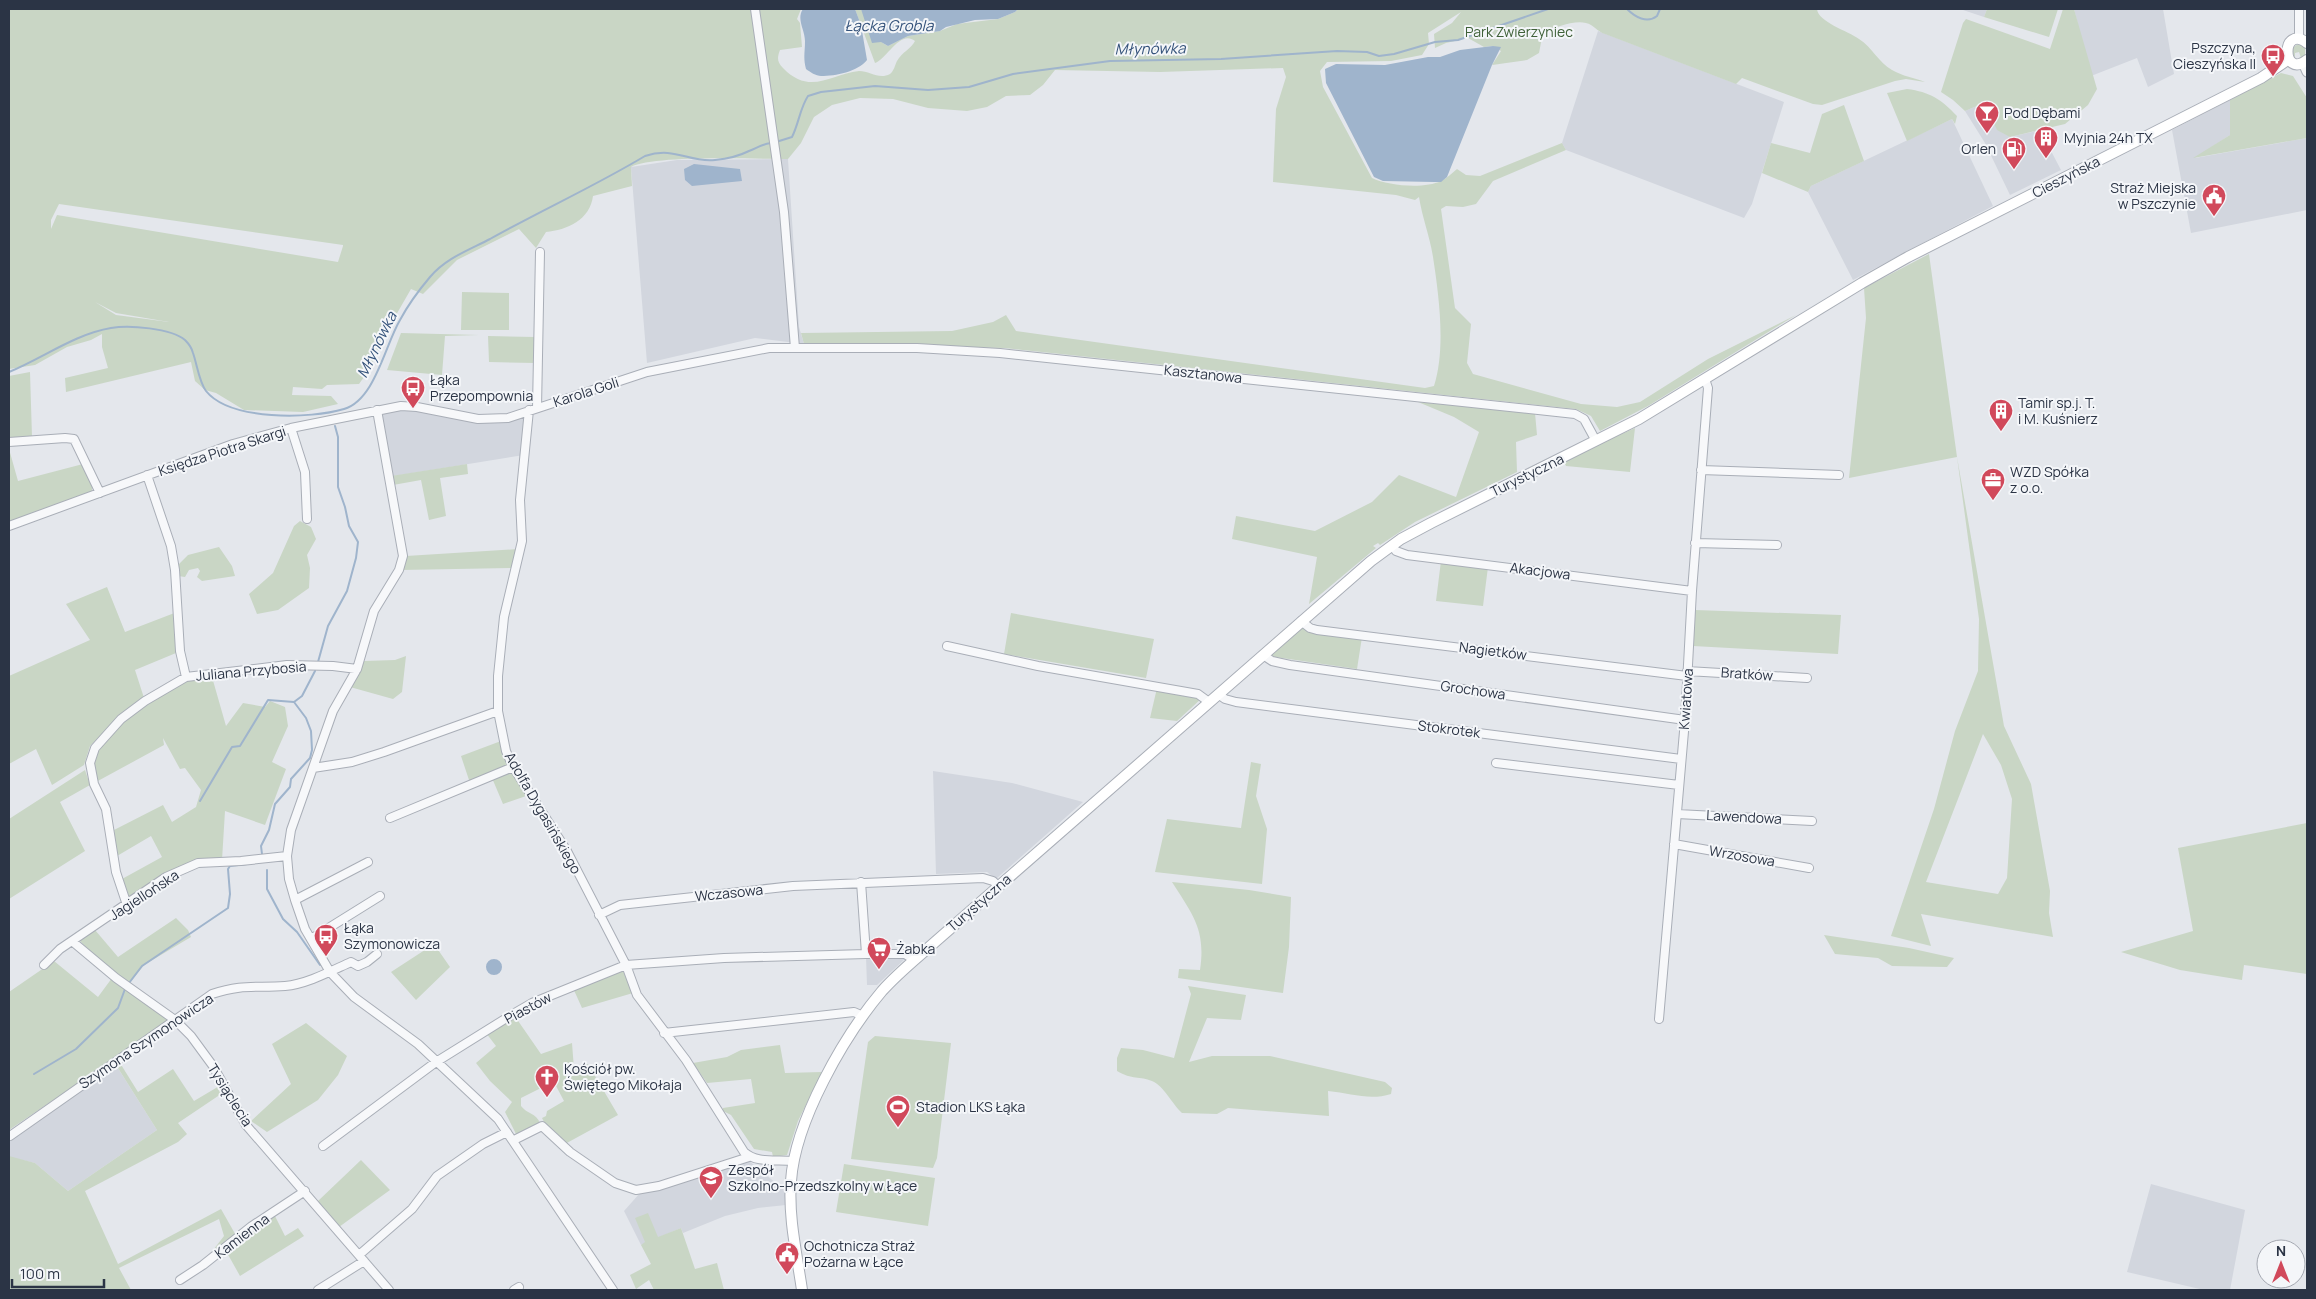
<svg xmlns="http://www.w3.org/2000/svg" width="2316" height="1299" font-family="Manrope,sans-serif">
<rect width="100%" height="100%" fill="#e4e7ec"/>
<path fill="#d2d6de" d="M1960,9h27l-3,8z
M2074,9h89l11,65 -26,13 -11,-29 -46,18z
M1598,31l186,71 -32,102 -8,14 -178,-68 -4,-7z
M2230,100v35l-35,23 112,-20 -1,21 1,51 -116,23 -19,-103z
M1984,103l26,34 30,-7 21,40 -51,25 -25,-52 -20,-32z
M1952,119l41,87 -140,74 -45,-88 3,-6z
M788,159l11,168 5,17 -49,-6 -108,25 -16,-196 46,-7z
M401,406l77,13 51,-9 -5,45 -136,22 -11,-67z
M933,771l79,12 71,19 -87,77 -9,-7 -51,2z
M866,957h41l-30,28h-10z
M114,1062l43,68 -89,61 -33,-28 -26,-6v-20z
M749,1161l33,27 5,1 -1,16 -28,3 -33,8 -42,17 -2,-5 -40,17 -17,-34 16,-18z
M2151,1184l94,26 -15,80h-26l-77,-18z"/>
<path fill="#c9d6c5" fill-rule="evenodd" d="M9,9h792l-4,10 3,4 2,24 -22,3c-3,8 -3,12 3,18 27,28 48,6 76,3 11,0 20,9 31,3 4,-3 5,-9 7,-13 5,-9 14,-12 18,-20 -15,-12 -28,18 -40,22l-20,-54h6c7,14 12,30 27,37l20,-10 32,-5 17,-7 41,-5 17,-7 3,-3h799c1,13 31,22 42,30 14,9 19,23 33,31 10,6 23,8 33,12l-19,-3 -11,2 -73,24 -9,-1 -71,-26 -6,6 -131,-50c-6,-2 -9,-6 -14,-9 -12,-8 -36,3 -48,7l-4,21 -12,7 -35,5 9,-14 -8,-5 -9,1 -16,-9 -22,5 -11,5 -1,-14 18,-11 9,-11 -33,21 1,11 -7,11 -31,6 -64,1 -7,9 3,16 49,91c16,8 53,11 69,3 6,-3 11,-8 16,-12l9,6 14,1 82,-33 4,7 -73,31 -17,23 -13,3 -17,-1 -5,3 14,99 16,16 -4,39 6,11 108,30 36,3 23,-5 68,-43 88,-44 -148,91 -48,25 -9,-15 -15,-7 -571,-61 -201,-4 -3,-11 151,-2 41,-9 13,-7 10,16 409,57 9,-2c12,-38 5,-90 -1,-129 -3,-20 -11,-40 -14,-60l-4,3 -19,-5 -123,-13 3,-73 10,-32 -3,-9 -123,4 -105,-2 -12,15 -13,10 -24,1 -19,11 -20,4 -39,-3 -35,-9 -33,-1 -28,7 -18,12 -13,26 -13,16c-32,0 -135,-4 -157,8l1,19 -39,10c-3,24 -26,34 -47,36l-10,16 -17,-19 -62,31 -34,34 -12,-5 -19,33 -23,48 -10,14 -32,1 -5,4 -29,-2 -1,8 39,1 7,8 -35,8 -59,-2 -28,-17 -11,-3 -10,-9 -4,-19 -125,30 -1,-14 43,-10 -6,-21v-13l-11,6 -24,7 -32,18 -26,4zM59,204l284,41v1l-5,16 -281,-47 -6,14v-9zM95,302l21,11 53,9 -53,-7z
M1987,9h71l-9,28 -65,-20z
M2063,9h11l23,80 -9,16 -23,19 -55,13 -13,-7 -13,-27 -19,8 -12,-11 -12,-8 22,-69 3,-4 84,30z
M2298,44l7,3v8l-4,3 -2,-6 -4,1v5l-4,-9z
M2281,73l12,3 14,22v40l-114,20 37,-23v-35z
M1907,89c23,3 34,10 50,27l-2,8 -3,-5 -45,22 -20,-48z
M1844,105l20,56 -53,25 -3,6 -46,-19 9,-30 39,10 12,-39z
M1929,254l28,203 47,269 27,58 19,107 -1,22 4,24 -132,-23 10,32 -40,-10 43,-127 21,-78 23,-60 1,-52 -22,-162 -108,21 17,-160 -2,-30zM1983,734l18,31 11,34 -5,79 -9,16 -72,-12z
M462,292l47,1v37h-48z
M401,333l78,2 -34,1 -3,39 -55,-5z
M488,336l47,1v26l-46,-1z
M30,372l2,65 -23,2v-63z
M1418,402l117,11 2,22 -21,7 1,30 -102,50 -35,23 -2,-2 -5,3 3,2 -67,56 8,-47 -85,-18 4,-23 79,15 57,-29 27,-27 57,22 23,-65 -25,-15z
M1635,428l-5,44 -64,-6 -3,-6z
M9,449l9,32 65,-17 9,20v8l-83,31z
M467,464l1,10 -28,4 6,38 -17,4 -8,-40 -28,5 -2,-9z
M300,521l11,6 5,12 -9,16 3,13 -1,20 -31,22 -21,4 -8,-20 24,-21 21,-47z
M219,547l13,19 3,10 -33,5 -5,-4 3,-6 -2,-3 -9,2 -4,7 -7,-1 -1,-10 11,-11z
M519,549l-5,19 -113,2 5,-14z
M1441,561l47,6 -5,39 -47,-5z
M107,587l18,45 52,-20 -1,41 -41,17 10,31 -39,29 -16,16 -6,19 -32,20 -16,-36 -27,15v-88l81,-36 -24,-36z
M1695,610l146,5 -3,39 -145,-8z
M1011,613l143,26 -8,39 -142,-24z
M1303,626l59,11 -5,32 -88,-13z
M406,656l-4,36 -9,7 -43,-12 14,-26 31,-1z
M212,677l14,49 17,-23 22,4 5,-6 15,6 3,19 -16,36 14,7 -21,56 -40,-14 -3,49 -25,1 -69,41 -6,-23 40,-22 -11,-21 -34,20 -3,-26 49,-25 9,17 24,-15 5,-17 -16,-22 -5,1 -17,-31 1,7 -68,37c-1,-11 -5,-23 1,-34 13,-19 71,-62 92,-68 7,-2 16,-2 23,-3z
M1157,688l45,10 -25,23 -27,-3z
M501,741l9,24 -40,18 -9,-27z
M1251,762l10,2 -5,32 11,33 -5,55 -107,-12 12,-53 74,9z
M85,770l5,15 -30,17 25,49 -76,48v-80z
M513,770l16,25 -26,9 -11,-26z
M2307,823v151l-63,-9 -2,15 -62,-10 -59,-18 72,-21 -15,-83z
M1172,882l77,8 42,7 -2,50 -6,46 -105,-15 1,-9 21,1c6,-40 -7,-55 -28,-88z
M176,918l12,12 3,7 -47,28 -15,19 -33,-26 -16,-17 15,-11 23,27z
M1824,935l85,13 45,10 -7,9 -55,-1 -14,-8 -43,-4z
M434,944l16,23 -34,33 -25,-28z
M54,961l44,36 14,-19 55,40v5l-158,107v-138z
M623,971l10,22 -51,15 -9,-20 33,-14z
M1188,986l58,9 -5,25 -34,-2 -18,44 23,-6h58l115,26 7,6 -1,6c-22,7 -40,-1 -63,-3l1,25 -101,-8 -11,6 -35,-1c-9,-8 -19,-28 -30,-32 -12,-5 -20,-1 -35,-10v-13l4,-10 22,2 31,8 17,-64z
M514,1015l27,39 31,-11 2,26 14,-5 30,51 -53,29 -23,-20 -26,10 -11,-22 7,-10 -22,-21 -14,-18 20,-17 -10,-13zM555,1084l9,17 -17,10 -1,5 -4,2 2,4 -4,1c-4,-10 -13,-9 -19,-17v-8l20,-10z
M306,1023l41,33 -9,19 -20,25 -51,32 -16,-11 40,-37 -19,-40z
M875,1036l76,7 -14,115 -4,10 -82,-9 17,-117z
M780,1045l5,28 37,-1 -24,49 -11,34 -14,2 -1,-5 -18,-3 -23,-34 -8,-4v-3l32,-5 -4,-24 -44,4 -14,-20 34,-6 14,-7z
M120,1063l18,29 35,-23 21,32 27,-16 3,7 -46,31 9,11 -9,8 -93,49 33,73 103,-55 17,30 37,-23 10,20 13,-8 6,8 -64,40 -14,-25 -23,12 21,-27 -5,-17 -100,49 12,22h-122v-134l26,7 33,28 89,-61 -41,-65z
M361,1160l29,30 -51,37 -21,-26z
M844,1164l91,14 -7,48 -92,-14z
M648,1213l10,24 23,-9 14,41 22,-6 7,27h-70l-5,-10 -13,9 -6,-14 21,-11 -10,-19 4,-3 -10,-24z"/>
<path fill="#9fb4cc" d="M803,9h52l6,16 6,35c-10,12 -31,16 -46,16 -5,0 -11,-4 -15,-7 -3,-11 -1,-17 -1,-28 0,-11 -9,-22 -2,-32z
M861,9h157l-3,3 -17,7 -23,1 -29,7 -6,4 -32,5 -20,10 -7,-4 -9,1z
M1493,46l8,1 -9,18 -45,112 -6,5h-7l-51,-1 -9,-4 -48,-94 -1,-14 11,-5 49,1 43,-8h12l20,-7z
M694,164l46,5 2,12 -50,5 -7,-6 -1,-11z
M486 967a8 8 0 1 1 16 0a8 8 0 1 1-16 0Z"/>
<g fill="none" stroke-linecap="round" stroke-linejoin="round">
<path stroke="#9fb4cc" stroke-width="2" d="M1627,9c8,8 20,15 30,7l3,-7
M776,142l16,-5c7,-14 8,-29 16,-41l13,-4 54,-6 53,4 41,-3 44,-13 97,-13 111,-2 116,-8 30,1 12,4 15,-2 41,-12 23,-2 90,-31
M9,372c34,-14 66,-38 102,-44 18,-3 60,0 74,12 3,3 7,9 8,13 4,11 6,29 13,38 24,30 105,28 138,18 31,-9 41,-64 56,-89 8,-15 19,-30 30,-43 16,-19 39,-27 60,-38 52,-29 105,-53 155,-83 30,-10 44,7 70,4 11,-1 24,-4 34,-9 8,-3 13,-7 22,-8
M318,662l10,-36 19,-35 9,-33 2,-16 -9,-16 -4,-19 -7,-20v-50l-3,-11
M200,801l32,-54 8,-1 28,-46 26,2 8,-6 13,-25
M262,854l-1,-8 8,-16 6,-26 15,-17 1,-8 19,-21 2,-8 -1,-19 -5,-13 -12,-16
M267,870v19l16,30 14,13 23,33
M129,983l13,-17 86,-58 2,-14 -2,-25 2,-3 17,-2
M34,1074l42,-25 42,-41 7,-19"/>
<defs>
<path id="minor" d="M755,9l29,203 11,136
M2299,9v30
M537,408l3,-156
M377,410l26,146 -4,14 -25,41 -17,58 -24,42 -42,119 -4,26 2,23 6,21 10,29 25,43 24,25 64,47 80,75 115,171
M529,410l-9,90 2,41 -18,76 -6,59v35l8,40 7,16 54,84 59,114 11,30 49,65 58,92c13,12 33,7 49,9
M291,428l14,44 2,47
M9,442l56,-4 9,1 26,54
M1701,470l138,5
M147,475l24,71 4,24 5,81 6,26
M9,526l224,-82 58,-16 110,-22 16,1 61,12 30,-1 139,-46 122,-24h148l83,5 575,61 9,5 12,22
M1695,543l82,2
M1392,545l4,6 11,4 285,36
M1301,621l9,7 7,2 370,46
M947,646l91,20 160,28 11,8
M1263,655l9,6 18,4 395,55
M1687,671l120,7
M1218,694l7,5 11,3 445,57
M1496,763l183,22
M313,768l39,-6 32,-10 114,-41
M1677,814l135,7
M390,818l123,-51
M1674,844l135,24
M861,882l5,72
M295,900l73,-38
M127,905l-11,-33 -10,-63 -12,-25 -4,-21 5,-15 26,-29 24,-18 41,-24 101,-12 46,1 24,3
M599,915l21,-10 173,-19 190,-8 10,3 5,5
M311,939l69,-43
M73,942l43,36 59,42 16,16 22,30 33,59 143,165
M44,965l16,-16 106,-72 32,-14 43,-2 46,-5
M1659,1019l26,-299 7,-129 16,-203 -3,-9
M664,1033l190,-21 9,4
M10,1136l202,-142c30,-10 44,-6 73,-8 22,-2 46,-15 66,-24l7,4 9,-4 10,-8
M514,1140l28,-14 28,26 45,31 21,7 23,-4 90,-29
M323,1146l113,-84 77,-48 19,-11 94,-38 98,-7 142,-4h39l9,6
M359,1255l53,-46 25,-33 46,-32 24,-12
M180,1280l23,-15 49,-39 53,-35
M318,1290l46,-29
M514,1290l5,-3"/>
<path id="tertiary" d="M2303,63l4,9"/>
<path id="secondary" d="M2307,43c-26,-20 -26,37 0,17
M802,1290c-5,-35 -14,-73 -11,-109 4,-60 53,-145 91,-190 16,-18 35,-33 53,-49l436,-381 30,-22 30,-16 208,-104 223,-136 46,-26 353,-179 28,-19"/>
</defs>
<use href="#minor" stroke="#a9aeb7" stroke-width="10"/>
<use href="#tertiary" stroke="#a9aeb7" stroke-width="11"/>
<use href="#secondary" stroke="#a9aeb7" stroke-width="12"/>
<use href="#minor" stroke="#f7f8fa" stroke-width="8"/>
<use href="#tertiary" stroke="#f7f8fa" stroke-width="9"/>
<use href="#secondary" stroke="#fff" stroke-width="10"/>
</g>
<defs>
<symbol id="bus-pin" viewBox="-11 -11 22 30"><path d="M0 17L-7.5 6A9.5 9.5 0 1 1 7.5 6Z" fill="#d1495b" stroke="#f4f6f9"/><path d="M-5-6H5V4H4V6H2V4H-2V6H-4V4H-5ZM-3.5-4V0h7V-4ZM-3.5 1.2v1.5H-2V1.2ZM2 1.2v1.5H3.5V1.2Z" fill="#fff"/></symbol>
<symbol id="bar-pin" viewBox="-11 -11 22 30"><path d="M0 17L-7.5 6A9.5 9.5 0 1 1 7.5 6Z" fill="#d1495b" stroke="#f4f6f9"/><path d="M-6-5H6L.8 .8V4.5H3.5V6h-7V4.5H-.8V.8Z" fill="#fff"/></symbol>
<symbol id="building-pin" viewBox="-11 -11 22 30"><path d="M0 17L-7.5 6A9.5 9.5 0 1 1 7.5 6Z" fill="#d1495b" stroke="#f4f6f9"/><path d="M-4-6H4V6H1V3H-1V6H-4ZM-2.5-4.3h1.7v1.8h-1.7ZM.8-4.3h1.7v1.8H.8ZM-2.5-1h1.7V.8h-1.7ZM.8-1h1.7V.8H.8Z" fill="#fff"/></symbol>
<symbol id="fuel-pin" viewBox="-11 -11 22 30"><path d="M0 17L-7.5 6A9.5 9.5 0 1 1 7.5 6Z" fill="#d1495b" stroke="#f4f6f9"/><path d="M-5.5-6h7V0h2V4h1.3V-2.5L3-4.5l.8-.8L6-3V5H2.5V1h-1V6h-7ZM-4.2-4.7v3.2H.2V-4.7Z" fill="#fff"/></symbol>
<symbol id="civic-pin" viewBox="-11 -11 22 30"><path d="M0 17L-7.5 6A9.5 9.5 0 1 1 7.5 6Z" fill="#d1495b" stroke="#f4f6f9"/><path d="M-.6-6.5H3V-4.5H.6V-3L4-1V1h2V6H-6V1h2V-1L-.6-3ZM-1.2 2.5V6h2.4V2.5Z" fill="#fff"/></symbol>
<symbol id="office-pin" viewBox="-11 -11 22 30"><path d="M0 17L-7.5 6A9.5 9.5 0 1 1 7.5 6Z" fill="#d1495b" stroke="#f4f6f9"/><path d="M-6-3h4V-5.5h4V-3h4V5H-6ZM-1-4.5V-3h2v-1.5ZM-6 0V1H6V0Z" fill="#fff"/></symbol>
<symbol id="supermarket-pin" viewBox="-11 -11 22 30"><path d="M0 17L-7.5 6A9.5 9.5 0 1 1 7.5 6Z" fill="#d1495b" stroke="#f4f6f9"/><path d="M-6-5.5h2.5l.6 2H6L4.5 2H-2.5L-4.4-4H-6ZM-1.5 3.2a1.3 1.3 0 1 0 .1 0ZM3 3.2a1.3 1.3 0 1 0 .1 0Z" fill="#fff"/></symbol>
<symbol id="church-pin" viewBox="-11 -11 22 30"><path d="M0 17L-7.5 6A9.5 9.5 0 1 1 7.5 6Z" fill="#d1495b" stroke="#f4f6f9"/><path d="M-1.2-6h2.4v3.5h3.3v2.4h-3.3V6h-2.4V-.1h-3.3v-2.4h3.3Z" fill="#fff"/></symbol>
<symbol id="stadium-pin" viewBox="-11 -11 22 30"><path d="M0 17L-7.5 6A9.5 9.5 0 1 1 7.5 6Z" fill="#d1495b" stroke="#f4f6f9"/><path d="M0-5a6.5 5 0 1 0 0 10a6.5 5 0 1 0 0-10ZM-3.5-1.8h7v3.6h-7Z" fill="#fff"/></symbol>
<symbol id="school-pin" viewBox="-11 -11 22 30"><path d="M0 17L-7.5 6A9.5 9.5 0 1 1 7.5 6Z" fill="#d1495b" stroke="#f4f6f9"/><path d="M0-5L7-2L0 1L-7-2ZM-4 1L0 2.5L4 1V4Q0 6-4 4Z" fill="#fff"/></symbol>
</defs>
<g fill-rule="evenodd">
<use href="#bus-pin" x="2259" y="42" width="28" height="38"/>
<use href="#bar-pin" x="1973" y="99" width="28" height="38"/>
<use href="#building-pin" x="2032" y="124" width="28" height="38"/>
<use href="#fuel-pin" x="2000" y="135" width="28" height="38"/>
<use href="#civic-pin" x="2200" y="182" width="28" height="38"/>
<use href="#bus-pin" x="399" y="374" width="28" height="38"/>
<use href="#building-pin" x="1987" y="397" width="28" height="38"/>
<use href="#office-pin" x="1979" y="466" width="28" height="38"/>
<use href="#bus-pin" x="312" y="922" width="28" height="38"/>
<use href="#supermarket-pin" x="865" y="935" width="28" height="38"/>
<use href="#church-pin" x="533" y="1063" width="28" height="38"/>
<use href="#stadium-pin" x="884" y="1093" width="28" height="38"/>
<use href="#school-pin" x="697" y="1164" width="28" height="38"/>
<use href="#civic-pin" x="773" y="1240" width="28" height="38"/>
</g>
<g text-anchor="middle" stroke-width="4" stroke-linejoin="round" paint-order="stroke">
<g font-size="14" fill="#3f6138" stroke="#f4f6f9">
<text x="1519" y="37">Park Zwierzyniec</text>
</g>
<g font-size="14" fill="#2b3445" stroke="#f4f6f9" text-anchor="start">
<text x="2256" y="53" text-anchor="end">Pszczyna,<tspan x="2256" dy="16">Cieszyńska II</tspan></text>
<text x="2004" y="118">Pod Dębami</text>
<text x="2064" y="143">Myjnia 24h TX</text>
<text x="1996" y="154" text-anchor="end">Orlen</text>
<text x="2196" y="193" text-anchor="end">Straż Miejska<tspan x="2196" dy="16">w Pszczynie</tspan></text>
<text x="430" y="385">Łąka<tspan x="430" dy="16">Przepompownia</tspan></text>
<text x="2018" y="408">Tamir sp.j. T.<tspan x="2018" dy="16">i M. Kuśnierz</tspan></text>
<text x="2010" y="477">WZD Spółka<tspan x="2010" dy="16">z o.o.</tspan></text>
<text x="344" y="933">Łąka<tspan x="344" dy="16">Szymonowicza</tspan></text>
<text x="896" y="954">Żabka</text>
<text x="564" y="1074">Kościół pw.<tspan x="564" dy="16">Świętego Mikołaja</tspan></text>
<text x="916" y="1112">Stadion LKS Łąka</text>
<text x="728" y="1175">Zespół<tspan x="728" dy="16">Szkolno-Przedszkolny w Łące</tspan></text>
<text x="804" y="1251">Ochotnicza Straż<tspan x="804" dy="16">Pożarna w Łące</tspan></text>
</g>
<g font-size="14" fill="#2b3445" stroke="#f4f6f9">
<text transform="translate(2066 177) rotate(-27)" y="5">Cieszyńska</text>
<text transform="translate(1203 374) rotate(6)" y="5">Kasztanowa</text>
<text transform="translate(586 392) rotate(-18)" y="5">Karola Goli</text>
<text transform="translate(222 451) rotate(-18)" y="5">Księdza Piotra Skargi</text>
<text transform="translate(1527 475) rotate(-26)" y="5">Turystyczna</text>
<text transform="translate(1540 571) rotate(7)" y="5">Akacjowa</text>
<text transform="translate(1493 651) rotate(7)" y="5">Nagietków</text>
<text transform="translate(251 671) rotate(-5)" y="5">Juliana Przybosia</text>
<text transform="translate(1747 674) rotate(4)" y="5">Bratków</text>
<text transform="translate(1473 690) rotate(8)" y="5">Grochowa</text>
<text transform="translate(1686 699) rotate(-86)" y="5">Kwiatowa</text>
<text transform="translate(1449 729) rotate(7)" y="5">Stokrotek</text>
<text transform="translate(543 813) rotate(60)" y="5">Adolfa Dygasińskiego</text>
<text transform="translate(1744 817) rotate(3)" y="5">Lawendowa</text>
<text transform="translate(1742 856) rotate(10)" y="5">Wrzosowa</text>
<text transform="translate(729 893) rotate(-6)" y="5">Wczasowa</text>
<text transform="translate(144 895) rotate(-33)" y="5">Jagiellońska</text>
<text transform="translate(979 903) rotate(-41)" y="5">Turystyczna</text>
<text transform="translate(528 1008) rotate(-28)" y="5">Piastów</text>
<text transform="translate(146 1041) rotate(-34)" y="5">Szymona Szymonowicza</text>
<text transform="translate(230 1095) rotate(58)" y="5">Tysiąclecia</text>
<text transform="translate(242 1236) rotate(-37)" y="5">Kamienna</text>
</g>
<g font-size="15" font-style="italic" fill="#34527a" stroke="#f4f6f9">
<text x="889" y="31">Łącka Grobla</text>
<text transform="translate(1150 49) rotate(-1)" y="5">Młynówka</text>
<text transform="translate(377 345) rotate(-64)" y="5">Młynówka</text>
</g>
</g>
<rect width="2316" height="1299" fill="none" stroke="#2b3445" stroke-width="20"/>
<g transform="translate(2281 1264)"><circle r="24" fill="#f4f6f9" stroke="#a4a8b1"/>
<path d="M0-4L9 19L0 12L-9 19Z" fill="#d1495b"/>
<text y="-8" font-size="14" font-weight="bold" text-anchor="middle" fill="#2b3445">N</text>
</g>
<path d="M12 1279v8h92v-8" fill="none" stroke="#2b3445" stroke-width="2.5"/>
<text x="20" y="1279" font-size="15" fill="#2b3445" stroke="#f4f6f9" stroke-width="4" paint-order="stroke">100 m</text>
</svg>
